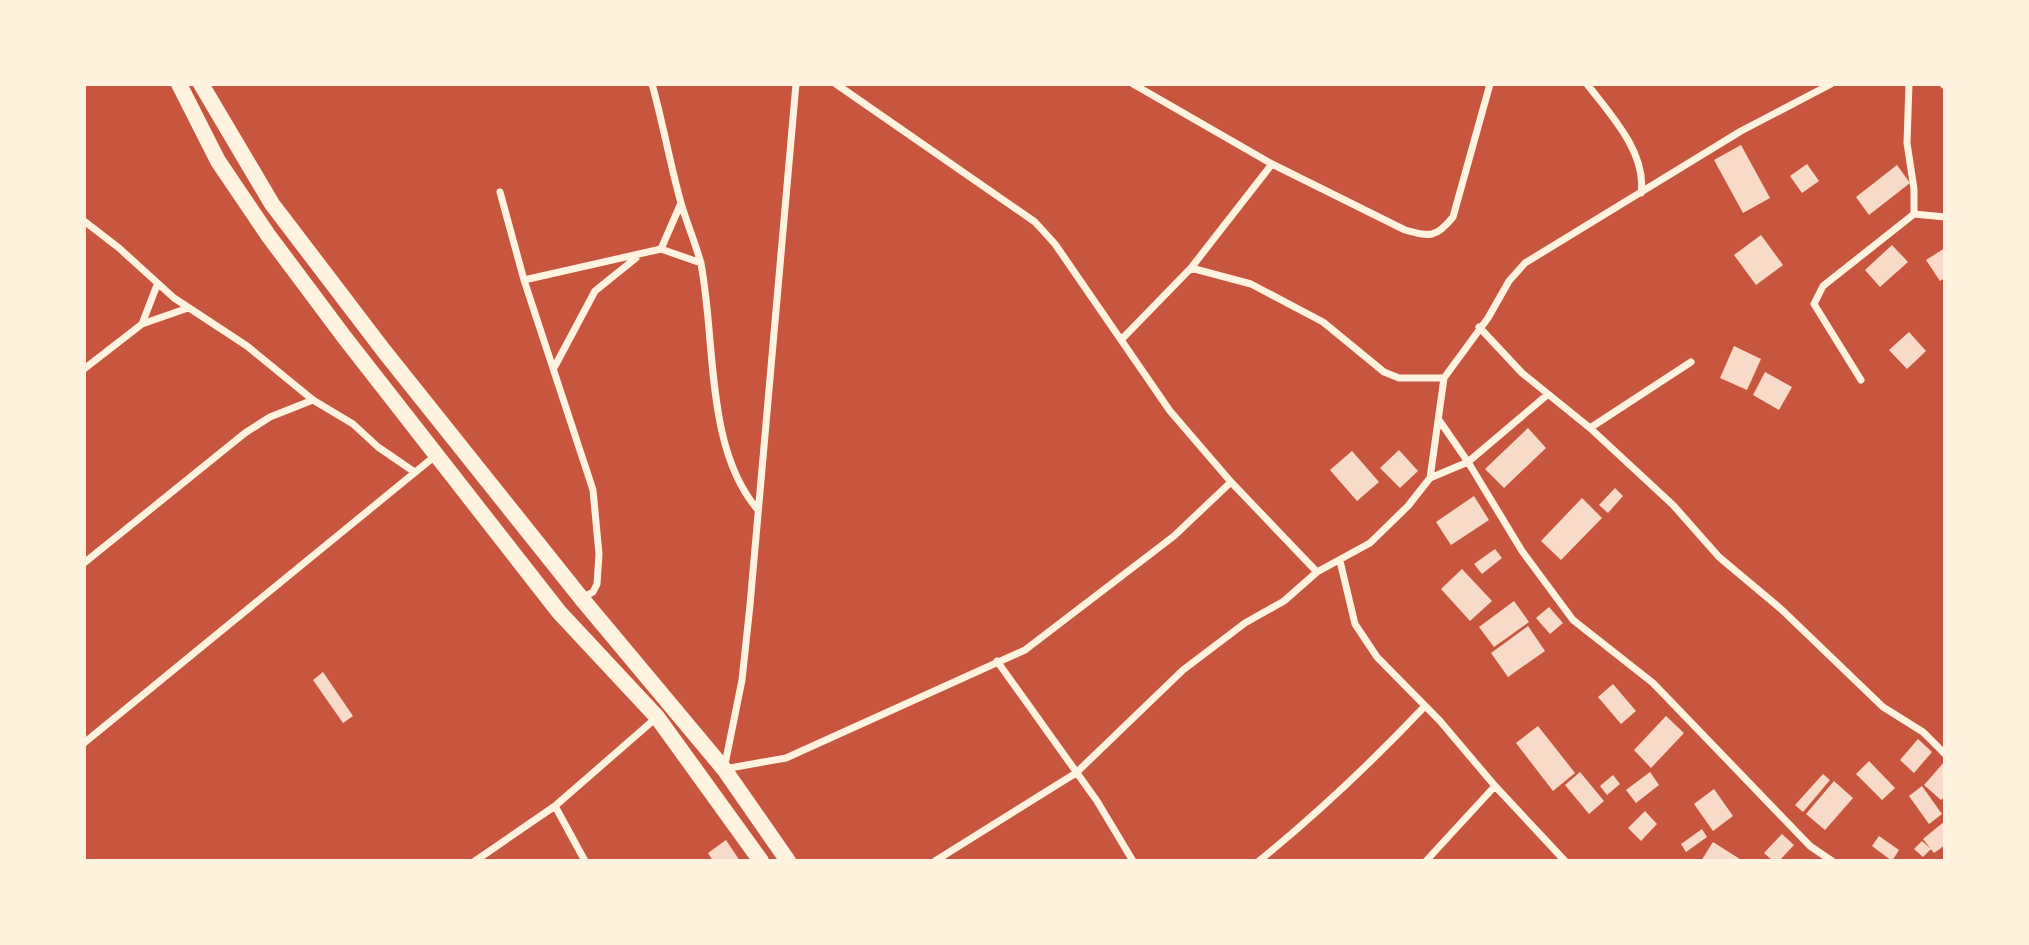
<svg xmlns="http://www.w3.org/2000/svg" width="2029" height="945" font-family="Roboto,sans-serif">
<rect width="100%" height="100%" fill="#c8553d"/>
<path fill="#f7dbc8" d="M1741,145l29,53 -27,15 -29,-53z
M1807,164l12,17 -17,12 -12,-17z
M1897,165l13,18 -41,32 -13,-18z
M1761,235l22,30 -27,20 -22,-30z
M1892,245l16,17 -28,25 -15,-17z
M1945,248v30l-5,3 -14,-21z
M1909,332l17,19 -19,18 -18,-19z
M1734,346l27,13 -14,31 -27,-12z
M1765,372l27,15 -13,23 -26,-15z
M1528,428l18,20 -42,40 -19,-19z
M1399,450l19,21 -18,17 -20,-20z
M1352,451l27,31 -22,19 -27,-31z
M1615,488l8,8 -15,17 -9,-8z
M1474,496l15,24 -38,25 -15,-23z
M1582,498l20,20 -41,42 -20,-19z
M1495,549l7,9 -20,16 -8,-10z
M1462,569l30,32 -22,20 -29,-32z
M1514,601l15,21 -35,25 -15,-20z
M1549,607l14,16 -13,11 -14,-16z
M1528,626l17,25 -37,26 -17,-24z
M323,672l30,44 -10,7 -30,-43z
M1613,684l23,27 -15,13 -23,-27z
M1666,716l18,17 -33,35 -17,-18z
M1538,726l37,47 -22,18 -37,-48z
M1918,739l14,13 -18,21 -14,-13z
M1869,761l26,27 -13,12 -26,-26z
M1945,761v35l-4,4 -17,-15z
M1580,772l24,29 -15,13 -24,-29z
M1650,772l9,13 -23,18 -10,-13z
M1823,774l7,6 -27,32 -8,-7z
M1613,775l7,9 -13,11 -7,-9z
M1834,781l19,17 -28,32 -19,-16z
M1922,786l20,28 -13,10 -20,-28z
M1714,789l19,27 -20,15 -19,-27z
M1645,811l12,13 -16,17 -13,-13z
M1945,821v24l-11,8 -11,-14z
M1702,829l5,8 -21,15 -5,-8z
M1782,834l12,11 -15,16h-6l-9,-8z
M1879,836l20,14 -7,11 -20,-15z
M726,840l14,21h-27l-5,-8z
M1922,841l9,8 -8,8 -9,-8z
M1713,842l30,19h-42z"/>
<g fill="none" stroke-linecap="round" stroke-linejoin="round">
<path stroke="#fff3e0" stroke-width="7" d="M652,84c11,39 18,80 29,119 6,21 15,41 20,61 15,77 4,185 57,246
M796,84l-46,521 -8,75 -18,89 62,-11 239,-108 149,-114 57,-54
M836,84l199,138 20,22 115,167 61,71 86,90
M1133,84l139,80 133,66c25,7 31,8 48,-13l37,-133
M1587,84c23,30 60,69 54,109
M1943,84l2,2
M500,192l24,88 69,210 6,64 -2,30 -4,8 -11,6
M1914,214l31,3
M84,221l35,27 55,50 73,48 66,54 40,24 25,23 35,24
M661,249l20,-46
M1191,268l60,16 72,38 61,50 15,6h45
M524,280l137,-31 40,14
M142,324l15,-39
M1479,327l43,46 68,55 83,77 46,52 62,52 102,98 40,25 22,22
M1121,340l70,-72 81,-104
M555,366l40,-75 41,-33
M84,369l58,-45 46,-16
M1861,380l-47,-76 9,-18 91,-72v-25l-7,-46 2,-59
M1439,420l29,42 79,-67
M1590,428l101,-66
M1430,478l38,-16 54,89 51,69 80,63 157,163 22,15
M1340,561l15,63 22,33 63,64 55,65 70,75
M84,563l161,-130 25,-16 43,-17
M997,661l100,140 36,60
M84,743l351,-287
M555,806l30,55
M475,861l80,-55 101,-88
M935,861l141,-88 107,-103 62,-47 39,-22 33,-29 53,-29 38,-37 22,-28 14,-100 44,-60 21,-37 16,-18 216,-132 90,-47
M1259,861c59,-48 114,-100 166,-155
M1426,861l69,-75"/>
<path stroke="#fff3e0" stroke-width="16" d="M179,84l39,77 50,74 77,103 214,274 98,105 104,144
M201,84l71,120 112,147 198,248 142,170 64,92"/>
</g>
<rect width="2029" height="945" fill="none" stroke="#fff3e0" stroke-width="172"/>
</svg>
